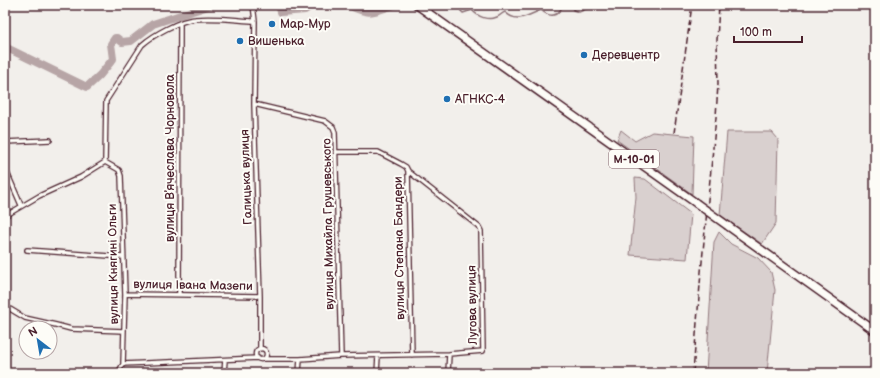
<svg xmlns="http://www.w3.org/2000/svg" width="880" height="378" font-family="'Balsamiq Sans',sans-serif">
<rect width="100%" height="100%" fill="#f2efeb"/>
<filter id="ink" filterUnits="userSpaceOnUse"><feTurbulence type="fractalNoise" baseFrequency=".025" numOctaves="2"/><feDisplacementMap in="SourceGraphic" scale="8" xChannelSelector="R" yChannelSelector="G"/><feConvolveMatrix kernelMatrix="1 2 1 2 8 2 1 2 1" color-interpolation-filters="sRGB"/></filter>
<g filter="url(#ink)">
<path fill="#d9d0cf" stroke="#92787d" d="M621,130l14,11 17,-9 42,4 -2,58 -75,-54z
M727,132h45l6,7 -2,84 -14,21 -42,-29z
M635,178l10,1 46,35 -4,45 -57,-4 6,-58z
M719,232l12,12 27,14 13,14 4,18 -8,83h-61l8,-131z"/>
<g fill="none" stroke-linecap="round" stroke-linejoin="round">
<path stroke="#8b6f75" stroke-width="1.5" d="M459,5l2,6 2,2 9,-3c6,7 16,11 25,7 3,-1 5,-4 8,-5 12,12 23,3 36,-2 9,8 17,7 22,-5
M577,5l-4,4v1l6,2 16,-7
M5,314l3,2"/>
<path stroke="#b7a5a6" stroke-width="8" d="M279,5l2,7 24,-2 7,-5
M348,5c23,11 24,7 46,0
M5,47l82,40 13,-12 13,-16 -2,-15 4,-6h2l5,4 9,-1 22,-17 58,-19"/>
<defs>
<path id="street" d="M253,5l2,16 -1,83 6,192v53
M254,104l71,17 8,6 2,5 6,224
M5,142l45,-2
M335,152h43l23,12 5,3 2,4 4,184
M105,162l1,-61 36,-56c11,-10 38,-25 53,-26 19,-2 41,1 60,2
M105,162l14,8 2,6 4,118 -2,70 -5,9
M5,168l16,37
M5,216l34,-20 42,-19 24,-15
M27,250l96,7
M125,294l135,2
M179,294l1,-271
M5,306l20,12 31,7 15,4 53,2
M255.5 354a5.5 5.5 0 1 1 11 0a5.5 5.5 0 1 1-11 0Z
M264,359h36l41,-3 108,-2 34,-3 -2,-120 -2,-4 -71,-56
M123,364l135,-6
M224,373l1,-13
M299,373l1,-14
M377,373l1,-17
M448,373l1,-19"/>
<path id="highway" d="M417,5l279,198
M728,226l147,105"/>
</defs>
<use href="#street" stroke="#4a1f2b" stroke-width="6"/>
<use href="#highway" stroke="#4a1f2b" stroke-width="10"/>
<use href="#street" stroke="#fdfcf7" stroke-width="3.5"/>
<use href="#highway" stroke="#fdfcf7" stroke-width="7"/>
<path stroke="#4a1f2b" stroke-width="1.5" stroke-dasharray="6 3" stroke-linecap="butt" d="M674,133l18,-128
M693,373l8,-101 15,-155 2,-33 -1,-44 2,-35"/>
<defs>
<path id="highway-bridge" d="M696,203l32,23"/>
</defs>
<use href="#highway-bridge" stroke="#4a1f2b" stroke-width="10" stroke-linecap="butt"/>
<use href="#highway-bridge" stroke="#fdfcf7" stroke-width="7"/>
</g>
</g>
<g fill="#1f6fb2" stroke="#fdfcf7" stroke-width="1.5">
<circle cx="272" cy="24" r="4"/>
<circle cx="240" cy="41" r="4"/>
<circle cx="584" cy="55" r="4"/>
<circle cx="447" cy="99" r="4"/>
</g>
<g text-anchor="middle" stroke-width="4" stroke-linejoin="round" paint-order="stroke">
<rect fill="#fdfcf7" stroke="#806168" stroke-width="1" x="609" y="150" width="50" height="18" rx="3"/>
<g font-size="11" font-weight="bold" fill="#4a1f2b">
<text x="634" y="163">М-10-01</text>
</g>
<g font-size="12" fill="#4a1f2b" stroke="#fdfcf7" text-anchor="start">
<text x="280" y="28">Мар-Мур</text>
<text x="248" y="45">Вишенька</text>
<text x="592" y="59">Деревцентр</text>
<text x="455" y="103">АГНКС-4</text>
</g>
<g font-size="12" fill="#4a1f2b" stroke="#fdfcf7">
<text transform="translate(170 158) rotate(-90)" y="4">вулиця Вʼячеслава Чорновола</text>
<text transform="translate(246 177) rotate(-92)" y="4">Галицька вулиця</text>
<text transform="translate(328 224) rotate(-91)" y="4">вулиця Михайла Грушевського</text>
<text transform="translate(399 248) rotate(-91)" y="4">вулиця Степана Бандери</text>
<text transform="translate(113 264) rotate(-91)" y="4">вулиця Княгині Ольги</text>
<text transform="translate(193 285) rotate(1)" y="4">вулиця Івана Мазепи</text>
<text transform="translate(472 305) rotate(-91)" y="4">Лугова вулиця</text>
</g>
</g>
<rect width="880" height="378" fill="none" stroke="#fdfcf7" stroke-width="20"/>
<rect x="10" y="10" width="860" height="358" fill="none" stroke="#4a1f2b" stroke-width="1.5" filter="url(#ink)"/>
<g transform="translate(38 340) rotate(329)"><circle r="19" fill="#fdfcf7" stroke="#b5a4a5"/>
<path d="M0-3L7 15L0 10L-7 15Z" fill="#1f6fb2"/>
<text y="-6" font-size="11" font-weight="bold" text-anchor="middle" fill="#4a1f2b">N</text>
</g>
<path d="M734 36v6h68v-6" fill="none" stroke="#4a1f2b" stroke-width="2"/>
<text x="740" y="36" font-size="12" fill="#4a1f2b" stroke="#fdfcf7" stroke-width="3" paint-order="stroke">100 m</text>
</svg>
